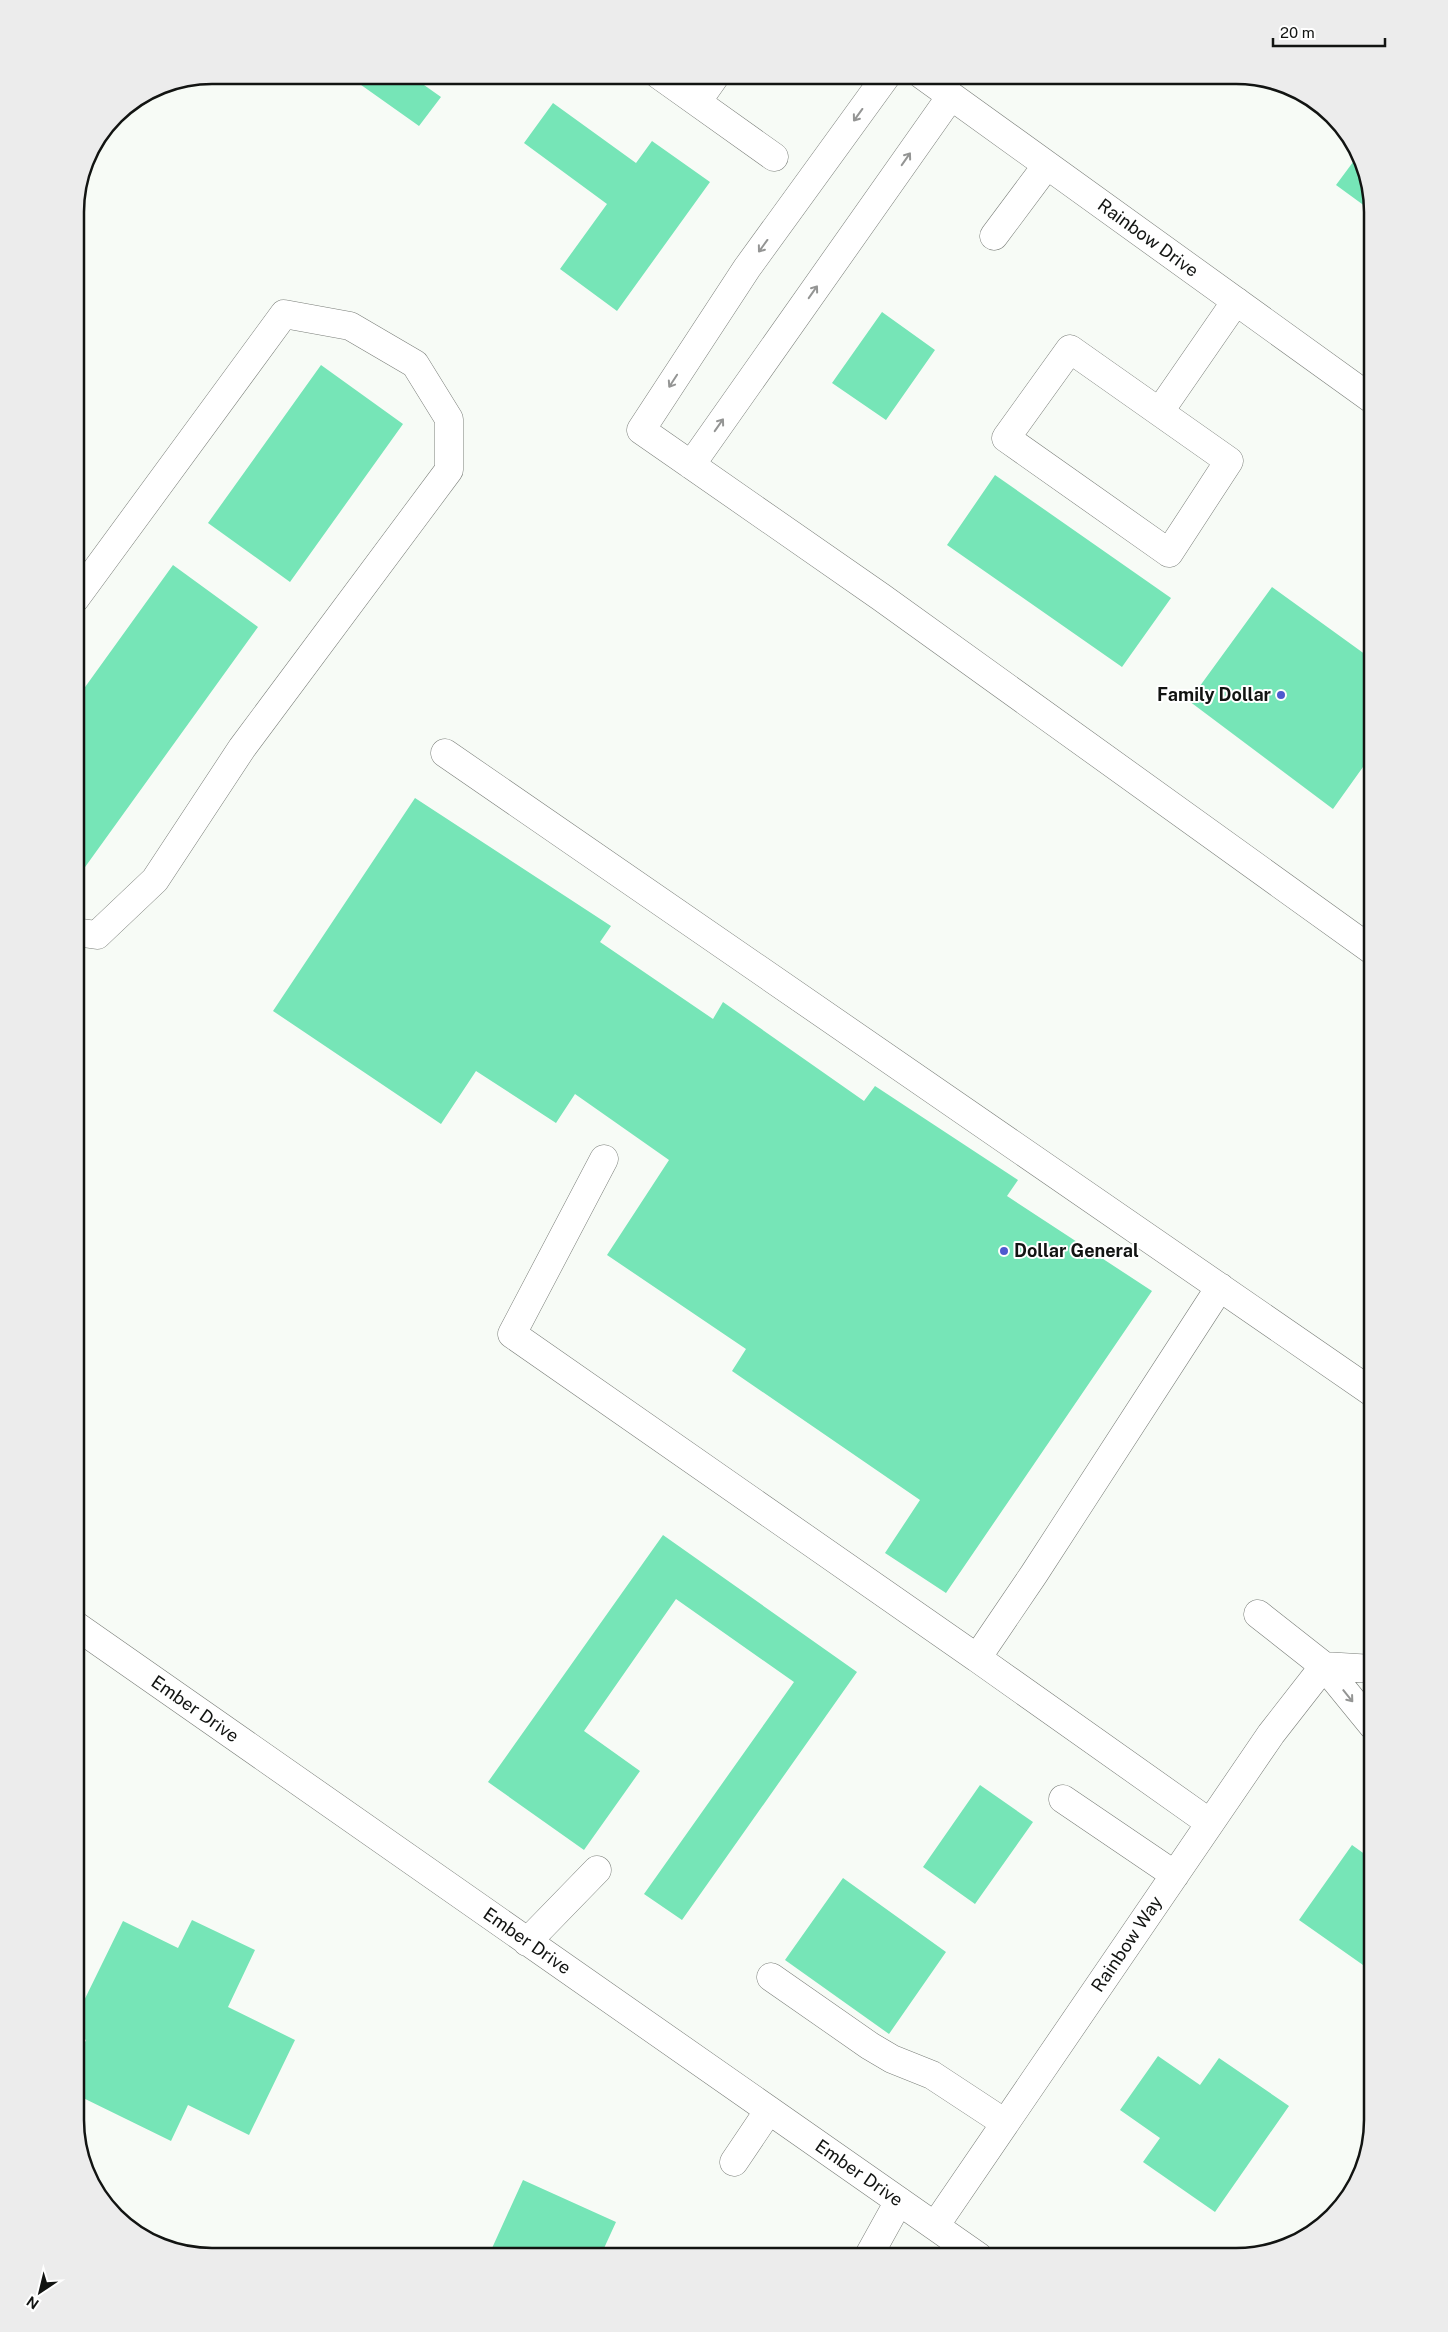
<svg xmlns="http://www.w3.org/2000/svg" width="1448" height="2332" font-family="'Public Sans',sans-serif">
<rect width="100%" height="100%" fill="#f7fbf6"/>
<path fill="#76e5b7" d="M347,75h84l-7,10 17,12 -22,29z
M553,103l83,60 16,-22 58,41 -93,129 -57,-42 47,-65 -83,-61z
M1359,154l14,58 -37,-27z
M882,312l53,38 -49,70 -54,-37z
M321,365l82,59 -113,158 -82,-59z
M995,475l176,123 -49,69 -175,-122z
M173,565l85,62 -183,254v-180z
M1272,587l101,73v93l-40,56 -144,-108z
M415,798l196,128 -11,16 113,77 10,-17 141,99 11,-15 143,94 -11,16 145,95 -206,302 -61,-40 35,-53 -188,-129 14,-22 -139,-94 62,-95 -94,-66 -19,29 -80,-52 -35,53 -168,-113z
M663,1535l194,137 -175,248 -38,-26 150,-212 -118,-83 -92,132 56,40 -56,79 -96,-68z
M980,1785l53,37 -58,82 -52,-37z
M1352,1845l21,15v112l-74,-52z
M843,1878l103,74 -57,82 -104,-74z
M192,1920l63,30 -27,57 67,33 -46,95 -61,-30 -17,36 -96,-47v-31l11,-23 -11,-5v-16l48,-98 55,27z
M1158,2056l42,29 19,-27 70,48 -74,106 -72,-50 17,-24 -40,-28z
M523,2180l93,42 -16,35h-112z"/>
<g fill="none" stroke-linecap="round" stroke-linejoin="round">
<defs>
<path id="minor" d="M659,75l115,82
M887,75l-140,193 -106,162 240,167 492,354
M922,75l451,325
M697,102l19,-27
M994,236l53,-71
M1070,349l159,112 -60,92 -163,-115z
M1160,411l76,-110
M691,465l260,-369
M445,753l928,640
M75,932l22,3 58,-55 87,-132 207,-278v-51l-34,-55 -65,-38 -66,-12 -209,285
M604,1159l-92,175 465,324 57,-84 186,-287
M1258,1614l66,52 49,60
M75,1625l904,632
M977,1658l233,165
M1324,1666l49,3
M1063,1799l112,76
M527,1942l70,-72
M771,1977l99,69 22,13 40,16 73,48
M734,2162l35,-52
M935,2226l336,-492 53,-68
M868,2257l31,-56"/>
</defs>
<use href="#minor" stroke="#7a7e79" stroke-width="29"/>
<use href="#minor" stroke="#fff" stroke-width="28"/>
</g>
<defs><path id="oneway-shaft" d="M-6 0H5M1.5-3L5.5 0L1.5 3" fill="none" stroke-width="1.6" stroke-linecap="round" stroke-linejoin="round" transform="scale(1.25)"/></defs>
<g stroke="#949594">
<use href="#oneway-shaft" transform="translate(858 115) rotate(126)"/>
<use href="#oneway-shaft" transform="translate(906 159) rotate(-55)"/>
<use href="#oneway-shaft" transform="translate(763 246) rotate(126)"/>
<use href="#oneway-shaft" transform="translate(813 292) rotate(-55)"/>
<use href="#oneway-shaft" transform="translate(673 381) rotate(123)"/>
<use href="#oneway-shaft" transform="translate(719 425) rotate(-55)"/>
<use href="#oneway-shaft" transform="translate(1348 1696) rotate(51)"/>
</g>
<g fill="#4f59cf" stroke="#fff" stroke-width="2">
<circle cx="1281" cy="695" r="5"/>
<circle cx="1004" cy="1251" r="5"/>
</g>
<g text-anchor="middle" stroke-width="4" stroke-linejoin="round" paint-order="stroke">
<g font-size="18" fill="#121412" stroke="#fff">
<text transform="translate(1148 238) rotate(36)" y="6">Rainbow Drive</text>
<text transform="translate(195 1709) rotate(35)" y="6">Ember Drive</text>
<text transform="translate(527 1941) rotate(35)" y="6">Ember Drive</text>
<text transform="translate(1127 1944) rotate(-56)" y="6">Rainbow Way</text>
<text transform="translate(859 2173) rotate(35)" y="6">Ember Drive</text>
</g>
<g font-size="18" font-weight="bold" fill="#121412" stroke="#fff" text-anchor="end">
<text x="1271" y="701">Family Dollar</text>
<text x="1014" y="1257" text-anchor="start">Dollar General</text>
</g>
</g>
<path d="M0 0H1448V2332H0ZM212 84H1236A128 128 0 0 1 1364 212V2120A128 128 0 0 1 1236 2248H212A128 128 0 0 1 84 2120V212A128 128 0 0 1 212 84Z" fill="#ececec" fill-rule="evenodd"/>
<path fill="none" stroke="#121412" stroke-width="2.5" d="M212 84H1236A128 128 0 0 1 1364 212V2120A128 128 0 0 1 1236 2248H212A128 128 0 0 1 84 2120V212A128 128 0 0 1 212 84Z"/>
<g transform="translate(40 2292) rotate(215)" stroke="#ffffff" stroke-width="4" paint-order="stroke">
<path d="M0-4L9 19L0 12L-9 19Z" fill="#121412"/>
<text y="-8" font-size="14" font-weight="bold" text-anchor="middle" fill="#121412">N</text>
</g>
<path d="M1273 38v8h112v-8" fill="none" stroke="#121412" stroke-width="2.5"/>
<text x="1280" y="38" font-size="15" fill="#121412" stroke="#ffffff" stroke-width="4" paint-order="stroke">20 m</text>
</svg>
